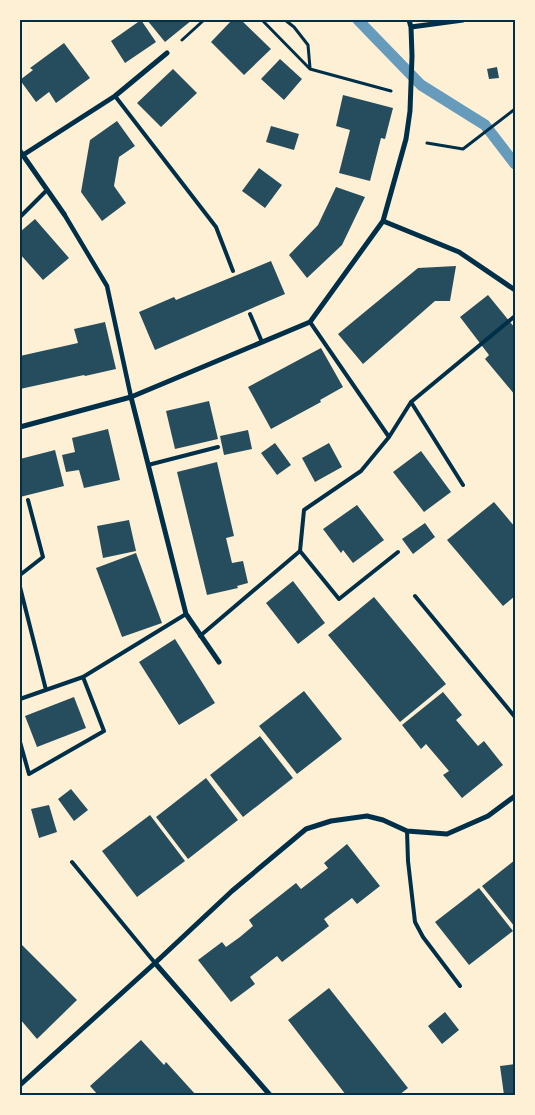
<svg xmlns="http://www.w3.org/2000/svg" width="535" height="1115" font-family="'Alegreya Sans',sans-serif">
<rect width="100%" height="100%" fill="#fdf0d5"/>
<g fill="none" stroke-linecap="round" stroke-linejoin="round">
<path stroke="#669bbc" stroke-width="11" d="M358,20l63,65 64,40 30,39"/>
</g>
<path fill="#264d5e" d="M141,20l15,22 -31,21 -14,-22z
M147,20h45l-27,22z
M232,20h9l30,29 -27,26 -33,-33z
M64,43l26,35 -34,25 -7,-11 -13,10 -16,-22 13,-10 -3,-2z
M280,59l22,20 -18,21 -23,-21z
M497,67l2,11 -10,1 -2,-10z
M173,69l24,24 -36,34 -24,-24z
M343,95l50,13 -8,31 -4,-1 -11,43 -31,-8 11,-43 -14,-4z
M117,121l18,25 -16,11 -5,29 12,17 -24,18 -21,-29 9,-52z
M271,126l28,8 -5,16 -28,-8z
M259,168l23,17 -17,23 -23,-17z
M336,187l29,10 -23,48 -35,33 -18,-23 29,-30z
M35,219l34,39 -26,22 -23,-26v-22z
M271,261l14,33 -130,56 -16,-38 35,-15 2,3z
M456,266l-6,35h-15l-72,63 -25,-30 80,-66z
M488,295l27,33v67l-30,-36 4,-4 -29,-38z
M105,322l11,47 -31,7 -1,-1 -64,14v-33l58,-13 -4,-14z
M321,348l22,39 -23,13 1,2 -50,27 -23,-42z
M209,401l9,38 -43,10 -9,-38z
M108,429l12,51 -36,8 -5,-18 -13,2 -4,-17 13,-3 -3,-14z
M248,430l4,19 -28,6 -4,-19z
M275,443l16,22 -14,10 -16,-22z
M329,443l13,24 -27,15 -13,-24z
M55,450l9,36 -44,11v-38z
M421,451l30,41 -27,20 -31,-40z
M217,462l17,74 -8,2 6,25 11,-2 5,22 -11,3 1,2 -31,7 -30,-123z
M494,502l21,25v69l-12,10 -56,-66z
M357,505l27,35 -31,23 -10,-13 -2,3 -18,-24z
M129,520l7,31 -33,7 -6,-32z
M425,523l10,14 -22,17 -11,-15z
M136,553l26,70 -40,14 -26,-69z
M293,581l32,42 -27,21 -32,-41z
M374,597l72,87 -46,38 -72,-87z
M175,639l40,64 -36,22 -40,-63z
M304,691l38,48 -45,35 -38,-48z
M443,692l19,23 -6,5 22,26 6,-5 19,24 -41,33 -19,-23 6,-4 -23,-27 -5,5 -19,-24z
M74,697l12,31 -49,19 -12,-31z
M260,736l33,42 -50,39 -33,-42z
M206,778l32,42 -50,39 -32,-42z
M71,789l17,21 -14,11 -16,-22z
M49,805l8,27 -18,6 -8,-29z
M150,815l35,46 -48,36 -35,-46z
M347,844l33,42 -23,18 -5,-6 -28,21 5,7 -47,36 -5,-6 -27,21 5,7 -24,18 -33,-42 24,-18 4,5 14,-10 13,-11 -4,-6 47,-37 5,6 27,-21 -4,-5z
M515,860v67l-33,-41z
M479,888l34,43 -44,34 -34,-43z
M20,943l57,57 -40,39 -17,-20z
M329,988l79,100 -9,7h-53l-58,-75z
M445,1012l14,18 -17,14 -14,-18z
M141,1040l23,25 2,-3 30,33h-98l-8,-9z
M515,1064v31h-11l-4,-29z"/>
<g fill="none" stroke-linecap="round" stroke-linejoin="round">
<path stroke="#003049" stroke-width="3" d="M262,20l48,49 81,22
M285,20l9,7 14,18 2,23
M182,40l22,-20
M427,143l36,6 52,-40"/>
<path stroke="#003049" stroke-width="4" d="M115,96l101,131 17,44
M20,217l27,-27
M250,314l12,28
M310,322l79,115
M411,402l52,83
M148,465l70,-18
M398,552l-59,47 -39,-48 4,-41 57,-39 28,-34 22,-35 104,-86
M20,575l23,-18 -15,-57
M20,587l26,103
M415,596l100,121
M200,636l100,-85
M20,699l63,-22
M20,742l9,32 75,-43 -21,-54 103,-63
M407,831l1,30 7,61 8,15 37,49
M72,862l83,101"/>
<path stroke="#003049" stroke-width="4.5" d="M64,214l43,72 24,111"/>
<path stroke="#003049" stroke-width="5" d="M411,27l52,-7
M20,151l44,63
M23,155l92,-59 52,-43
M383,221l76,31 56,38
M131,397l55,217 33,48
M20,427l111,-30 179,-75 73,-101 23,-82 4,-28 2,-55 -1,-29 -2,-7
M155,963l115,132
M20,1085l135,-122 77,-72 74,-62 25,-8 36,-5 16,4 24,11 40,3 41,-18 27,-20"/>
</g>
<rect width="535" height="1115" fill="none" stroke="#fdf0d5" stroke-width="42"/>
<rect x="21" y="21" width="493" height="1073" fill="none" stroke="#003049" stroke-width="2"/>
</svg>
